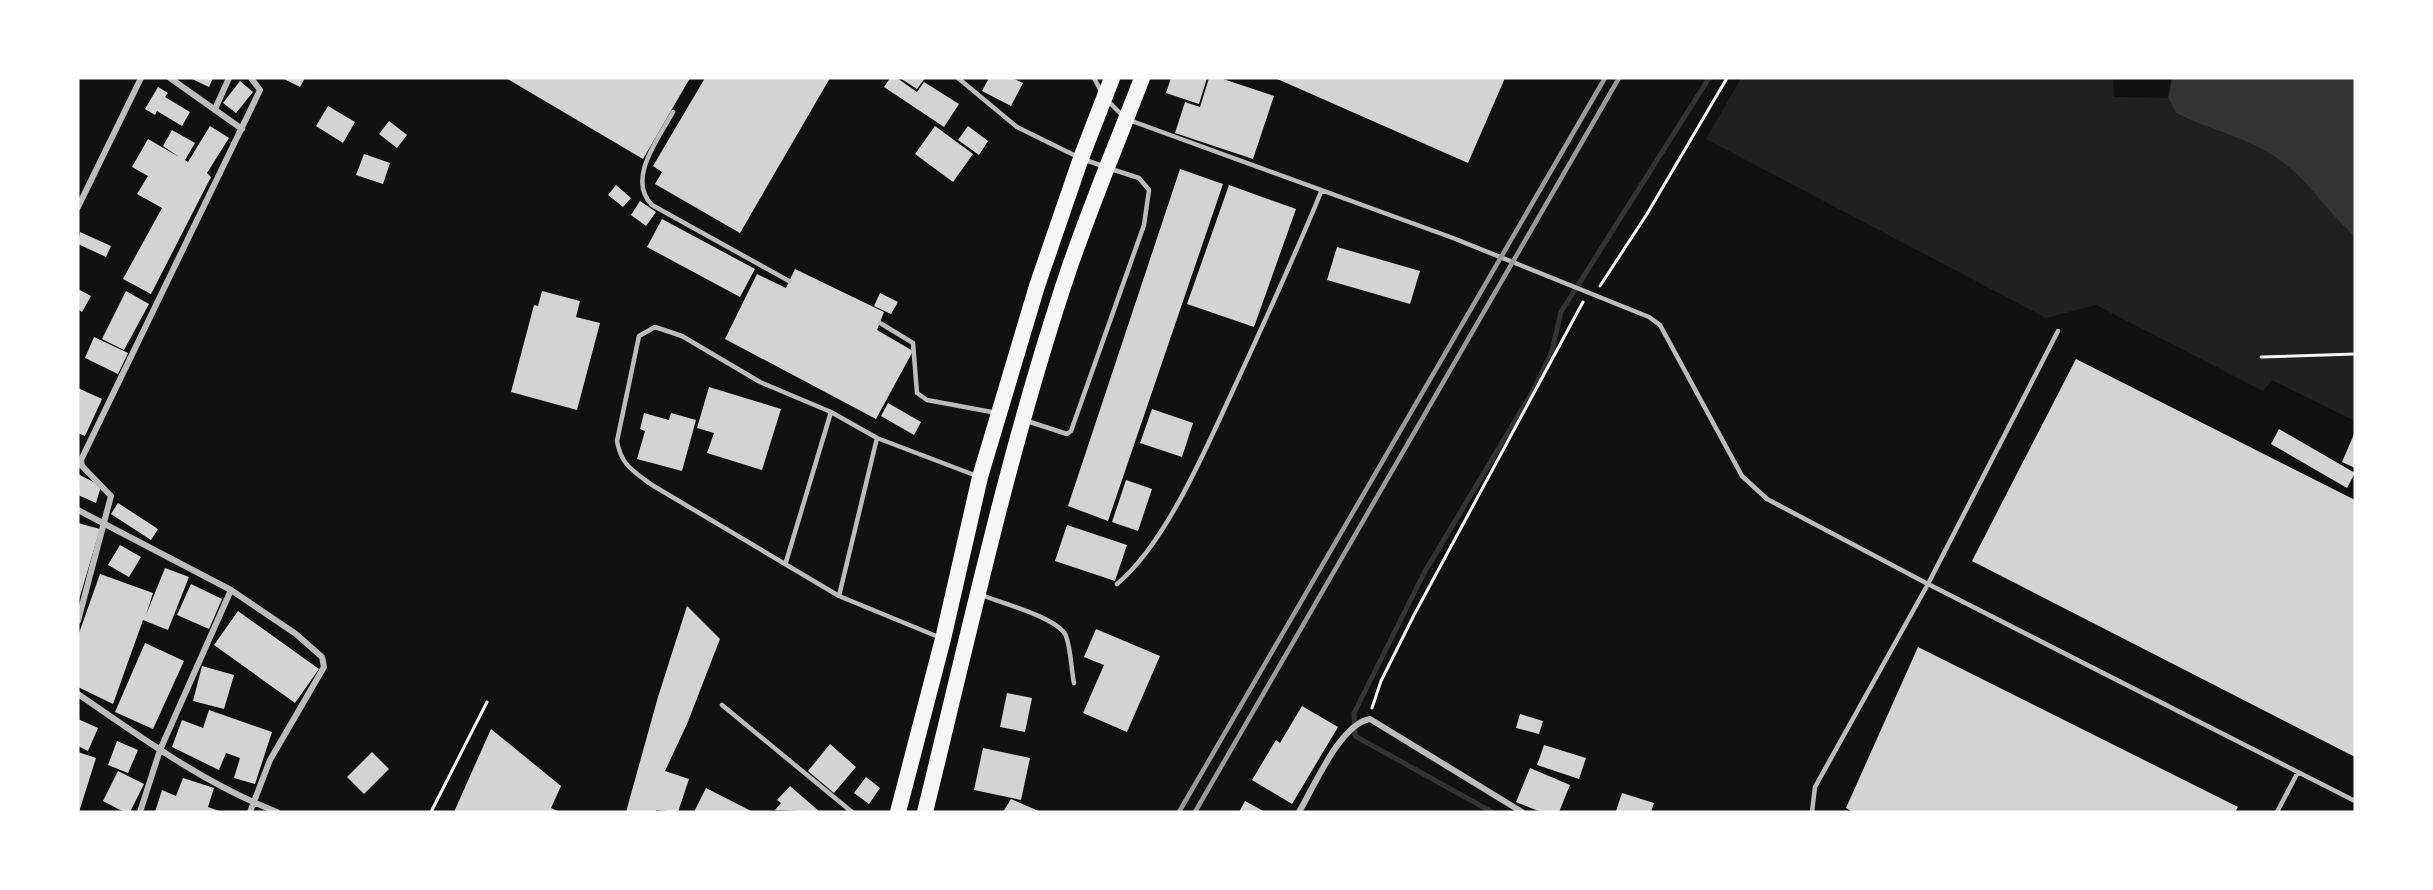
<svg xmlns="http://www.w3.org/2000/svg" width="2433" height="890" font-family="Manrope,sans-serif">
<rect width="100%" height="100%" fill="#111"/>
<path fill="#202020" d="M1741,78h372l1,19 54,1 8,15c30,16 64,22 94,40 33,20 57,57 85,84v184l-83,-41 -9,11 -167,-86 -50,13 -340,-179z"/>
<path fill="#333" d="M2172,78h183v159c-29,-26 -51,-64 -86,-84 -29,-18 -63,-24 -93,-40l-8,-15z"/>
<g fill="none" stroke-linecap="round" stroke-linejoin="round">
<path stroke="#333" stroke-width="5" d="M1492,812l-137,-76 -1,-23 70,-140 109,-182 19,-40 9,-39 148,-234"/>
</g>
<path fill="#d3d3d3" d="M190,78h23l-4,9z
M282,78h23l-5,9z
M506,78h184l-47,81z
M705,78h125l-90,155 -85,-49 7,-12 -9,-6z
M890,78h7l20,14 7,-10 35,22 -15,23 -60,-40z
M900,78h25l-8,11z
M989,78h23l11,5 -12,23 -29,-15z
M1171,78h36l-8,26 -33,-11z
M1209,78h11l54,18 -21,63 -78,-26 10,-31 15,5z
M1275,78h230l-37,85z
M240,81l13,11 -17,21 -13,-10z
M158,87l10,6 -3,4 25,15 -8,14 -25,-15 -2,4 -10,-6z
M328,106l27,16 -12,21 -27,-17z
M389,121l18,14 -10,13 -18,-14z
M210,126l19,12 -22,35 4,4 -60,117 -28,-15 39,-71 -25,-14 11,-18 -16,-9 16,-28 31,18 -16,-11 9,-16 23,13 -10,17 3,2z
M935,126l38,28 -20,28 -38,-28z
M968,126l20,15 -9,14 -21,-15z
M364,154l26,9 -7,21 -27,-9z
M1180,169l43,15 -115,337 -40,-15z
M616,185l15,13 -8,9 -15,-12z
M1229,185l67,24 -42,118 -67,-23z
M640,201l16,11 -10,14 -15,-11z
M662,219l93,50 -15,28 -93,-50z
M80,232l31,14 -5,11 -28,-13z
M1337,247l83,24 -10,33 -83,-24z
M795,269l89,43 -7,18 36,21 -37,68 -151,-80 32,-65 29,14z
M78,289l13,7 -9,16 -4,-3z
M126,291l23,13 -25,46 -22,-11z
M542,291l38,10 -4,16 24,6 -23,87 -66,-18 23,-87 4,1z
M880,293l18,9 -7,12 -17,-8z
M94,337l34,16 -10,21 -33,-16z
M2076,359l279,141v257l-383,-196z
M709,387l72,22 -19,61 -55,-17 7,-20 -17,-5z
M78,388l24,11 -17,37 -7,-3z
M888,403l33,19 -7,13 -33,-19z
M1152,409l41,14 -11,34 -42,-14z
M644,413l25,7 2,-7 25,7 -14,51 -45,-12 8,-28 -5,-2z
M2279,429l76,44 -8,15 -76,-44z
M2355,432v36l-13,-6z
M78,474l23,12 -5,17 -18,-8z
M1126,480l26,9 -14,42 -26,-9z
M118,503l40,26 -7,11 -40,-26z
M78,523l22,6 -22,74z
M1067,525l60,20 -12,36 -60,-20z
M120,545l21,12 -12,20 -21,-12z
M165,568l24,9 -21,53 -25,-10 -30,84 -35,-17v-51l22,-62 53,19 -7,22z
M191,584l31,15 -13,30 -32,-14z
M687,606l33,33 -33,85 -22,47 24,8 -11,33 -22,-2v2h-30l32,-115z
M238,611l81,58 -24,34 -81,-58z
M1096,629l64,27 -33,76 -44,-19 21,-48 -20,-8z
M145,643l39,18 -31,68 -38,-17z
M1918,647l320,160 -3,5h-382l-7,-4z
M202,666l32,9 -10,34 -31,-8z
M1007,693l25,5 -7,34 -25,-5z
M1302,706l36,21 -46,77 -40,-24 24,-40 4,3z
M209,710l63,22 -17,52 -21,-6 6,-20 -14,-5 -7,17 -47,-23 10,-27 21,8z
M1520,714l23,7 -4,13 -23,-6z
M78,719l20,9 -10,23 -10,-5z
M491,729l70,57 -10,22 9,4h-106z
M117,741l21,9 -10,23 -20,-8z
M830,744l26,23 -22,26 -26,-22z
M1544,745l42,13 -7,21 -42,-14z
M983,748l47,10 -9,42 -47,-10z
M78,752l18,6 -17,54h-1z
M372,752l17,17 -25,25 -17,-17z
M1530,768l40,17 -11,27h-18l-25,-10z
M118,771l26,13 -14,28h-6l-21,-11z
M866,777l14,11 -11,16 -15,-11z
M183,778l31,10 -6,19 14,5h-67l7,-22 14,6z
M790,786l30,26 -45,-2 6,-7 -4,-3z
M706,788l47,24h-59z
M1622,793l32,10 -3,9 -35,-1z
M1011,799l30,13h-38z
M1245,801l20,11h-26z"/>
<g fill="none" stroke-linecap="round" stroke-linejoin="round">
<path stroke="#f5f5f5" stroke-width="3" d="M1600,286l47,-72 80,-136
M2261,357l94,-3
M1372,708l9,-27 33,-66 169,-313
M431,812l56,-110"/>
<path stroke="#bcbcbc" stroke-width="4.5" d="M958,78l59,49 61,30
M1094,78l8,15
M1107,100l15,15
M673,112c-14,26 -47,67 -21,93l137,76
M1129,120l324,118 196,79 11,8 82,151 25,23 161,85 -113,203 -3,25
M1085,160l18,6
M880,323l33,20 4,50 10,7 70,13
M2058,331l-130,253 427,217
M831,412l-71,-30 -78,-46 -27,-9 -16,9 -22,105c4,24 16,30 35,44l187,111 102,42
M1027,421l40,13 4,-3 73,-206 5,-35 -10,-12 -28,-9
M786,562l45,-150 46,26 100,38
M1117,584c47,-39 85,-127 111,-183 32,-69 64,-138 93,-209
M981,595c18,7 78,23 85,41 5,14 5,32 8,47
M839,596l38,-158
M722,705l130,107
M2277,812l21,-40"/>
<path stroke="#bcbcbc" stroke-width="6" d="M170,78l72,51
M215,109l14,-31
M78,207l63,-129
M78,510l153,80 65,44 26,23 2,10 -54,93 -20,52
M78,621l33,-125 -29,-30 -1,-6 179,-370 -9,-12
M78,694c64,44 127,90 199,118
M140,812l20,-62 71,-160
M1299,812c15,-25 41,-88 71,-93l152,93"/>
<path stroke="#f5f5f5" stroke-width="16" d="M898,812l45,-173 37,-162 57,-191 44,-128 31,-80
M925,812c43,-174 81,-351 137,-522 23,-72 53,-141 80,-212"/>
<path stroke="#9a9a9a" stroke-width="4.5" d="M1179,812l426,-734
M1195,812l424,-734"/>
</g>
<rect width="2433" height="890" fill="none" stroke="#ffffff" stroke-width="159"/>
</svg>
